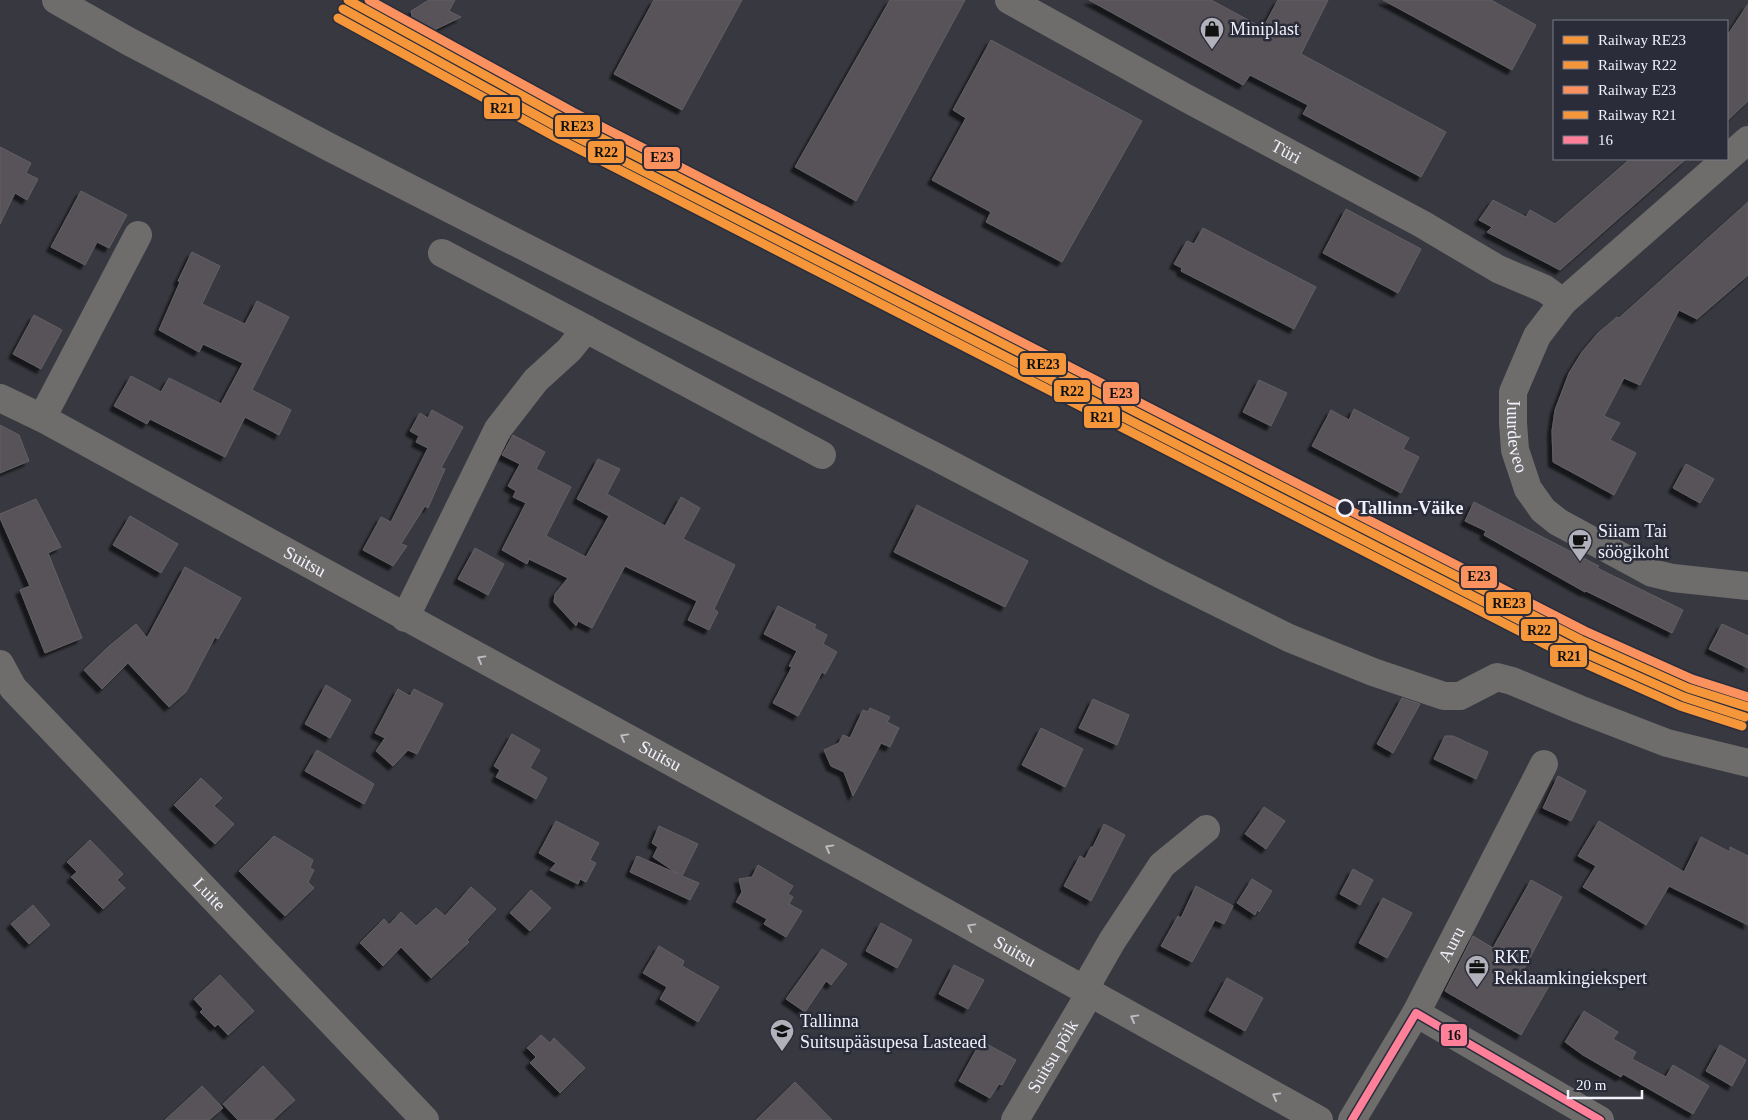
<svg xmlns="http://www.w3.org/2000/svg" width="1748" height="1120" font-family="'Times New Roman',serif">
<defs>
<filter id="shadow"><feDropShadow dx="-4.5" dy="4.5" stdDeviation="1" flood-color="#0009"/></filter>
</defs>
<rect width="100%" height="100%" fill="#383940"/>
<path fill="#585359" stroke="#626064" filter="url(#shadow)" d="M429,0h26l-6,11 12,6 -35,17 -12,-6 -3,-17z
M654,0h88l-60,110 -68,-36z
M890,0h75l-109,201 -61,-34z
M1089,0h122l52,28 15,-28h50l-27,54 145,78 -25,45 -118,-63 5,-9 -58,-30 -7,10z
M1383,0h108l45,25 -24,45z
M1748,4v97l-21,20v-85z
M991,40l151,81 -80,141 -76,-40 5,-10 -59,-32 34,-62 -13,-8z
M0,147l31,16 -5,10 12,6 -11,21 -12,-7 -15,31z
M1630,159h56l-126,111 -73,-38 5,-5 -13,-7 14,-20 33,17 4,-7 25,14z
M81,191l46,24 -18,33 -12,-6 -12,23 -34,-18z
M1748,202v73l-51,44 -18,-9 -39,75 -16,-7 -20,38 16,7 -10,17 26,13 -22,42 -61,-33 -1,-31 3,-21 14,-37 13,-21 16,-19 19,-16 2,1z
M1346,209l75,40 -23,44 -75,-40z
M1203,228l113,59 -22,42 -113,-58 1,-3 -8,-4 13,-23 7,3z
M192,252l28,14 -18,38 43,20 12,-23 32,16 -37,73 39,20 -12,25 -34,-18 -20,40 -75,-38 -3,5 -33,-18 17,-30 30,16 8,-14 52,26 22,-41 -40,-19 -4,8 -40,-22 21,-48 -2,-1z
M34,315l28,15 -21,39 -28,-15z
M1259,380l28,13 -16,33 -28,-14z
M1354,409l55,29 -6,11 16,8 -18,36 -89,-47 19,-36 18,10z
M432,410l31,17 -22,41 4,1 -17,39 -3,-2 -24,38 6,2 -14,20 -30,-16 18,-33 10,5 37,-74 -12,-6 3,-6 -9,-5 10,-18 8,5z
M0,425l19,10 10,26 -29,12z
M513,435l32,17 -9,17 35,18 -25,49 40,21 23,-41 -32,-17 21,-40 22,10 -13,25 58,32 16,-29 19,11 -17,31 52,26 -21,44 4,3 -9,18 -21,-10 9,-19 -72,-35 -33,62 -14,-7 -2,5 -22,-24 1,-8 13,-16 -39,-19 -2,5 -25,-14 24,-47 -13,-6 3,-6 -8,-5 12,-22 -18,-9z
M1686,464l28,15 -14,24 -27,-15z
M36,499l25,48 -13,6 34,85 -37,15 -25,-63 10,-4 -30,-68v-4z
M1474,502l125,64 -2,2 86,42 -11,23 -86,-42 -1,1 -101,-57 2,-4 -21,-10z
M917,505l111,56 -23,46 -111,-55z
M130,516l48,28 -17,29 -48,-28z
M475,548l29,16 -16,31 -30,-16z
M185,567l56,31 -23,41 -3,-2 -29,55 -17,15 -41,-44 -26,26 -18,-19 24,-23 28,-23 11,14z
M778,606l38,19 -2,3 13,7 -4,9 14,8 -12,22 -3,-2 -24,44 -25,-13 19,-36 -3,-1 8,-15 -33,-17z
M1722,624l26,12v32l-39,-19z
M326,685l25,15 -21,38 -25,-14z
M398,689l12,7 4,-7 29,15 -26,50 -9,-4 -15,16 -17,-15 9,-13 -10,-5z
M1402,698l18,6 -27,49 -16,-9z
M1093,699l36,16 -12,30 -38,-17z
M870,708l20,9 -3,5 12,6 -9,19 -9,-4 -28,53 -9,-24 -13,-6 -7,-16 15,-7 4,-8 7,3 13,-28 5,2z
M1041,728l42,21 -18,38 -43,-22z
M512,734l28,16 -10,18 17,10 -11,21 -40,-22 4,-7 -6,-4z
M1445,736h8l35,16 -12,27 -42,-20z
M317,750l57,34 -10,20 -59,-33z
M1558,776l28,15 -15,30 -28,-13z
M201,778l21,20 -8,8 20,18 -19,20 -41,-39z
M1264,807l21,14 -19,28 -21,-15z
M556,821l43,22 -9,17 6,3 -10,19 -6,-3 -2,5 -28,-14 6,-7 -17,-10z
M1599,821l85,51 17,-35 29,15v-5l18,9v69l-79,-39 -23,39 -63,-38 13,-21 -18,-10z
M1104,824l21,11 -34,66 -27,-15 16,-30 5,3 6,-12h2z
M659,826l39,18 -16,32 17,7 -9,17 -60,-28 7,-16 41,18 -25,-17 5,-10 -6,-4z
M274,836l39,24 -3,8 4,2 -6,12 6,6 -29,28 -46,-45z
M90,840l33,34 -6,6 8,8 -22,21 -32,-32 6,-5 -10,-10z
M758,865l35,21 -5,8 5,3 -4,7 13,7 -16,26 -22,-13 3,-5 -31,-17 6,-10 -3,-13 13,-2z
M1353,869l20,11 -13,25 -20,-11z
M1252,879l20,12 -13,21 -2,-2 -2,5 -18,-12z
M1531,880l31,17 -39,74 26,15 -28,49 -76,-44 28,-55 20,12z
M1196,886l37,20 -9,18 -9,-4 -23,42 -31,-16 17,-30 3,2z
M471,887l25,22 -29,31 2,2 -38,36 -30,-31 -18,19 -23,-23 24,-24 5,6 12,-13 15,14 20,-18 9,8z
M531,890l20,18 -21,23 -20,-18z
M1383,898l29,15 -25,45 -28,-15z
M33,905l17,20 -21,19 -18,-20z
M881,923l31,17 -15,28 -31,-17z
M659,946l25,15 -2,5 37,21 -21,35 -38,-23 7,-12 -24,-14z
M822,949l25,15 -16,21 -5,-4 -21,31 -19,-13z
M954,965l30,15 -16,29 -29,-15z
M220,975l34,36 -26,24 -10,-11 -3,3 -15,-15 3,-3 -9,-10z
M1227,978l36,20 -18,33 -36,-20z
M1584,1011l34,21 -5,7 23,13 -4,7 34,18 7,-12 36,21 -16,28 -70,-40 -2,3 -38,-22 -18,-13z
M541,1035l9,8 4,-5 31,30 -25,25 -30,-30 6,-6 -9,-9z
M981,1041l35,19 -14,25 -3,-1 -9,14 -31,-17z
M1720,1045l26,15 -14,26 -26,-15z
M263,1066l32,34 -22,20h-35l-15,-16z
M795,1082l37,38h-76z
M202,1086l21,22 -14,12h-44z"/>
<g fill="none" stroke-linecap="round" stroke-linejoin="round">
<g stroke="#6e6d6c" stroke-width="28">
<path d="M56,0l72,41 203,107 609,311 220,115 129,64 84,34 71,24h16l37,-19 15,4 67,28 88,34 81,20"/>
<path id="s1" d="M1009,0l177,98 236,126 76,45 47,20 18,13"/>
<path id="s2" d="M1748,140l-185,162 -26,34 -24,56v31l2,27 13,39 15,21 15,12 94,51 21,5 75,8"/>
<path d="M442,253l144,76"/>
<path id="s3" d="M0,398l42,20 818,447 459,255"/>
<path d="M42,418l96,-183"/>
<path d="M405,618l93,-189 38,-49 33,-30 17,-21 236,126"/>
<path id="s4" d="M0,664l13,24 412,432"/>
<path d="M1084,990l28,-49 50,-76 44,-36"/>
<path d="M1416,1013l184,107"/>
<path id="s5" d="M1015,1120l75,-127"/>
<path id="s6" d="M1352,1120l64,-107 128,-249"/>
</g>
<defs>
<path id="bus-1" d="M1352,1120l64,-107 184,107"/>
</defs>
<use href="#bus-1" stroke="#2b2c3a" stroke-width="11"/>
<use href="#bus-1" stroke="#ff8098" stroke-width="8"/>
<defs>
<path id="rail-1" d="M348,0l220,121 1013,519 107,48 60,19"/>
<path id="rail-2" d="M343,9l220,121 1013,519 108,48 61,20"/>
<path id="rail-3" d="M369,0l204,112 1012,519 107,48 56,18"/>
<path id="rail-4" d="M338,18l221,121 1013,519 108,48 62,20"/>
</defs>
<use href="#rail-1" stroke="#2b2c3a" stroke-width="12"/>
<use href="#rail-2" stroke="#2b2c3a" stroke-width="12"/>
<use href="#rail-3" stroke="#2b2c3a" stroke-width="12"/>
<use href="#rail-4" stroke="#2b2c3a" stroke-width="12"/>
<use href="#rail-1" stroke="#f5963b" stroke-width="9"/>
<use href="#rail-2" stroke="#f5963b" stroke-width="9"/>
<use href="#rail-3" stroke="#fa915f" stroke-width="9"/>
<use href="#rail-4" stroke="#f5963b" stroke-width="9"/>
</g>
<defs><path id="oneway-chevron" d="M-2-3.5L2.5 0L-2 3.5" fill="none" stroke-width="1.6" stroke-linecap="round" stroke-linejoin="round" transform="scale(1.25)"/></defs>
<g stroke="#bcbcc2">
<use href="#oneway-chevron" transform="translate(481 659) rotate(-151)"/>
<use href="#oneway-chevron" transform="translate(624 737) rotate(-151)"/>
<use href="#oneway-chevron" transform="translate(829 848) rotate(-151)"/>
<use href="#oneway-chevron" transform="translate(971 927) rotate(-151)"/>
<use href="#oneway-chevron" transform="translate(1134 1018) rotate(-151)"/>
<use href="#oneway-chevron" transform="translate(1276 1096) rotate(-151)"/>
</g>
<defs>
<symbol id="shop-pin" viewBox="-11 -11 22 30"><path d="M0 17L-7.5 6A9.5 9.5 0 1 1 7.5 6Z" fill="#b0b1ba" stroke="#2b2c3a"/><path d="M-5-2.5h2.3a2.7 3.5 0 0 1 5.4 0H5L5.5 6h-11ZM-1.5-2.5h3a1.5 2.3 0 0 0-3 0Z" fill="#111"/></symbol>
<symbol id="cafe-pin" viewBox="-11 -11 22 30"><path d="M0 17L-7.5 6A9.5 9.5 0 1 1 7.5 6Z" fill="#b0b1ba" stroke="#2b2c3a"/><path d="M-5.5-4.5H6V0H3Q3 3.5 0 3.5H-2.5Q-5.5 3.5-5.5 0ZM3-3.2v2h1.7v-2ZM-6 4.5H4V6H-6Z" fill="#111"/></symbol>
<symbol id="office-pin" viewBox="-11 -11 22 30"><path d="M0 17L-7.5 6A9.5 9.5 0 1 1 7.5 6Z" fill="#b0b1ba" stroke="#2b2c3a"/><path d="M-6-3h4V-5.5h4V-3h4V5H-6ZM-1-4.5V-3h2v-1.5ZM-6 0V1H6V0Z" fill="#111"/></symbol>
<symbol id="school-pin" viewBox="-11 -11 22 30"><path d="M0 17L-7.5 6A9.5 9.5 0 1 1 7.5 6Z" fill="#b0b1ba" stroke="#2b2c3a"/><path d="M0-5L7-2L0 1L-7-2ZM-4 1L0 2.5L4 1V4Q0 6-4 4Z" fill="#111"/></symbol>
</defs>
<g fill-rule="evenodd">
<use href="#shop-pin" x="1198" y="15" width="28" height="38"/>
<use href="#cafe-pin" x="1566" y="527" width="28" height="38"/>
<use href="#office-pin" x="1463" y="953" width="28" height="38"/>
<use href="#school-pin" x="768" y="1017" width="28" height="38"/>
</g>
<circle fill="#2b2c3a" stroke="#f0f1fb" stroke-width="2.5" cx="1345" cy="508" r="8"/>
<g text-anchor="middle" stroke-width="5" stroke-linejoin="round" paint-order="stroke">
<g font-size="18" fill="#f0f1fb" stroke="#2b2c3a" text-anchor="start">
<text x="1230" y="35">Miniplast</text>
<text x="1598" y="537">Siiam Tai<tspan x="1598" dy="21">söögikoht</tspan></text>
<text x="1494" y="963">RKE<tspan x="1494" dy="21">Reklaamkingiekspert</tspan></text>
<text x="800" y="1027">Tallinna<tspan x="800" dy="21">Suitsupääsupesa Lasteaed</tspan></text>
</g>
<g font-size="18" fill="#f0f1fb" stroke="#2b2c3a">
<text dy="6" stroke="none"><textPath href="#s1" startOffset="316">Türi</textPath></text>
<text dy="6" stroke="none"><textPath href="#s2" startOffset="394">Juurdeveo</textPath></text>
<text dy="6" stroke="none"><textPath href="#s3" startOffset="346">Suitsu</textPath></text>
<text dy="6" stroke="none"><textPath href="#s3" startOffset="751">Suitsu</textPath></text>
<text dy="6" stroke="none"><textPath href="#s4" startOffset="312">Luite</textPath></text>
<text dy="6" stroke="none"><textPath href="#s6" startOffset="202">Auru</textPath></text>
<text dy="6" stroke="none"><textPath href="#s3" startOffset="1156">Suitsu</textPath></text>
<text dy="6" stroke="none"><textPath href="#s5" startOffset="74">Suitsu põik</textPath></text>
</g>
<g font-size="18" font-weight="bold" fill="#f0f1fb" stroke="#2b2c3a" text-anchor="start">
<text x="1358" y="514">Tallinn-Väike</text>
</g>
</g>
<g stroke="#2b2c3a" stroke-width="2">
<rect x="483" y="96" width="38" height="24" rx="5" fill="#f5963b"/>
<rect x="554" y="114" width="47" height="24" rx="5" fill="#f5963b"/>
<rect x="587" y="140" width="38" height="24" rx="5" fill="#f5963b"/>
<rect x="643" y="146" width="38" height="24" rx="5" fill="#fa915f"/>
<rect x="1019" y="352" width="48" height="24" rx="5" fill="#f5963b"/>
<rect x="1053" y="379" width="38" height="24" rx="5" fill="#f5963b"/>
<rect x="1102" y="381" width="38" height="24" rx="5" fill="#fa915f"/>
<rect x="1083" y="405" width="38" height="24" rx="5" fill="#f5963b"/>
<rect x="1460" y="565" width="38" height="24" rx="5" fill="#fa915f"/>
<rect x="1485" y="591" width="47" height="24" rx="5" fill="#f5963b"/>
<rect x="1520" y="618" width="38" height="24" rx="5" fill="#f5963b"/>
<rect x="1549" y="644" width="39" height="24" rx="5" fill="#f5963b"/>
<rect x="1440" y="1023" width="28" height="24" rx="5" fill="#ff8098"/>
</g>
<g font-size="14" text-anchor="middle" font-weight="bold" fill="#111">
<text x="502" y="113">R21</text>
<text x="577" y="131">RE23</text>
<text x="606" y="157">R22</text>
<text x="662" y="162">E23</text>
<text x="1043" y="369">RE23</text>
<text x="1072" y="396">R22</text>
<text x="1121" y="398">E23</text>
<text x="1102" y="422">R21</text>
<text x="1479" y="581">E23</text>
<text x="1509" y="608">RE23</text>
<text x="1539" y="635">R22</text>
<text x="1569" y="661">R21</text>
<text x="1454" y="1040">16</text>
</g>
<rect x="1553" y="20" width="175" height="140" fill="#2b2c3a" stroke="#7a7b87"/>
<rect x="1563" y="36" width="25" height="8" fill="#f5963b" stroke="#7a7b87"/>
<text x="1598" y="45" font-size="15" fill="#f0f1fb">Railway RE23</text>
<rect x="1563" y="61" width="25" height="8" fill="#f5963b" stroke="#7a7b87"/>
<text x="1598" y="70" font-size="15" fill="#f0f1fb">Railway R22</text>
<rect x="1563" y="86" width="25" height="8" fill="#fa915f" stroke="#7a7b87"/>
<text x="1598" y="95" font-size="15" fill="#f0f1fb">Railway E23</text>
<rect x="1563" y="111" width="25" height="8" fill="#f5963b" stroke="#7a7b87"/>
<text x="1598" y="120" font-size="15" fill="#f0f1fb">Railway R21</text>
<rect x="1563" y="136" width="25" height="8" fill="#ff8098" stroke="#7a7b87"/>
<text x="1598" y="145" font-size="15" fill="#f0f1fb">16</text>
<path d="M1568 1090v8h74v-8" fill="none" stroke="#f0f1fb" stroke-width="2.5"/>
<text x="1576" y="1090" font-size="15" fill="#f0f1fb" stroke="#2b2c3a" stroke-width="4" paint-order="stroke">20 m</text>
</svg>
